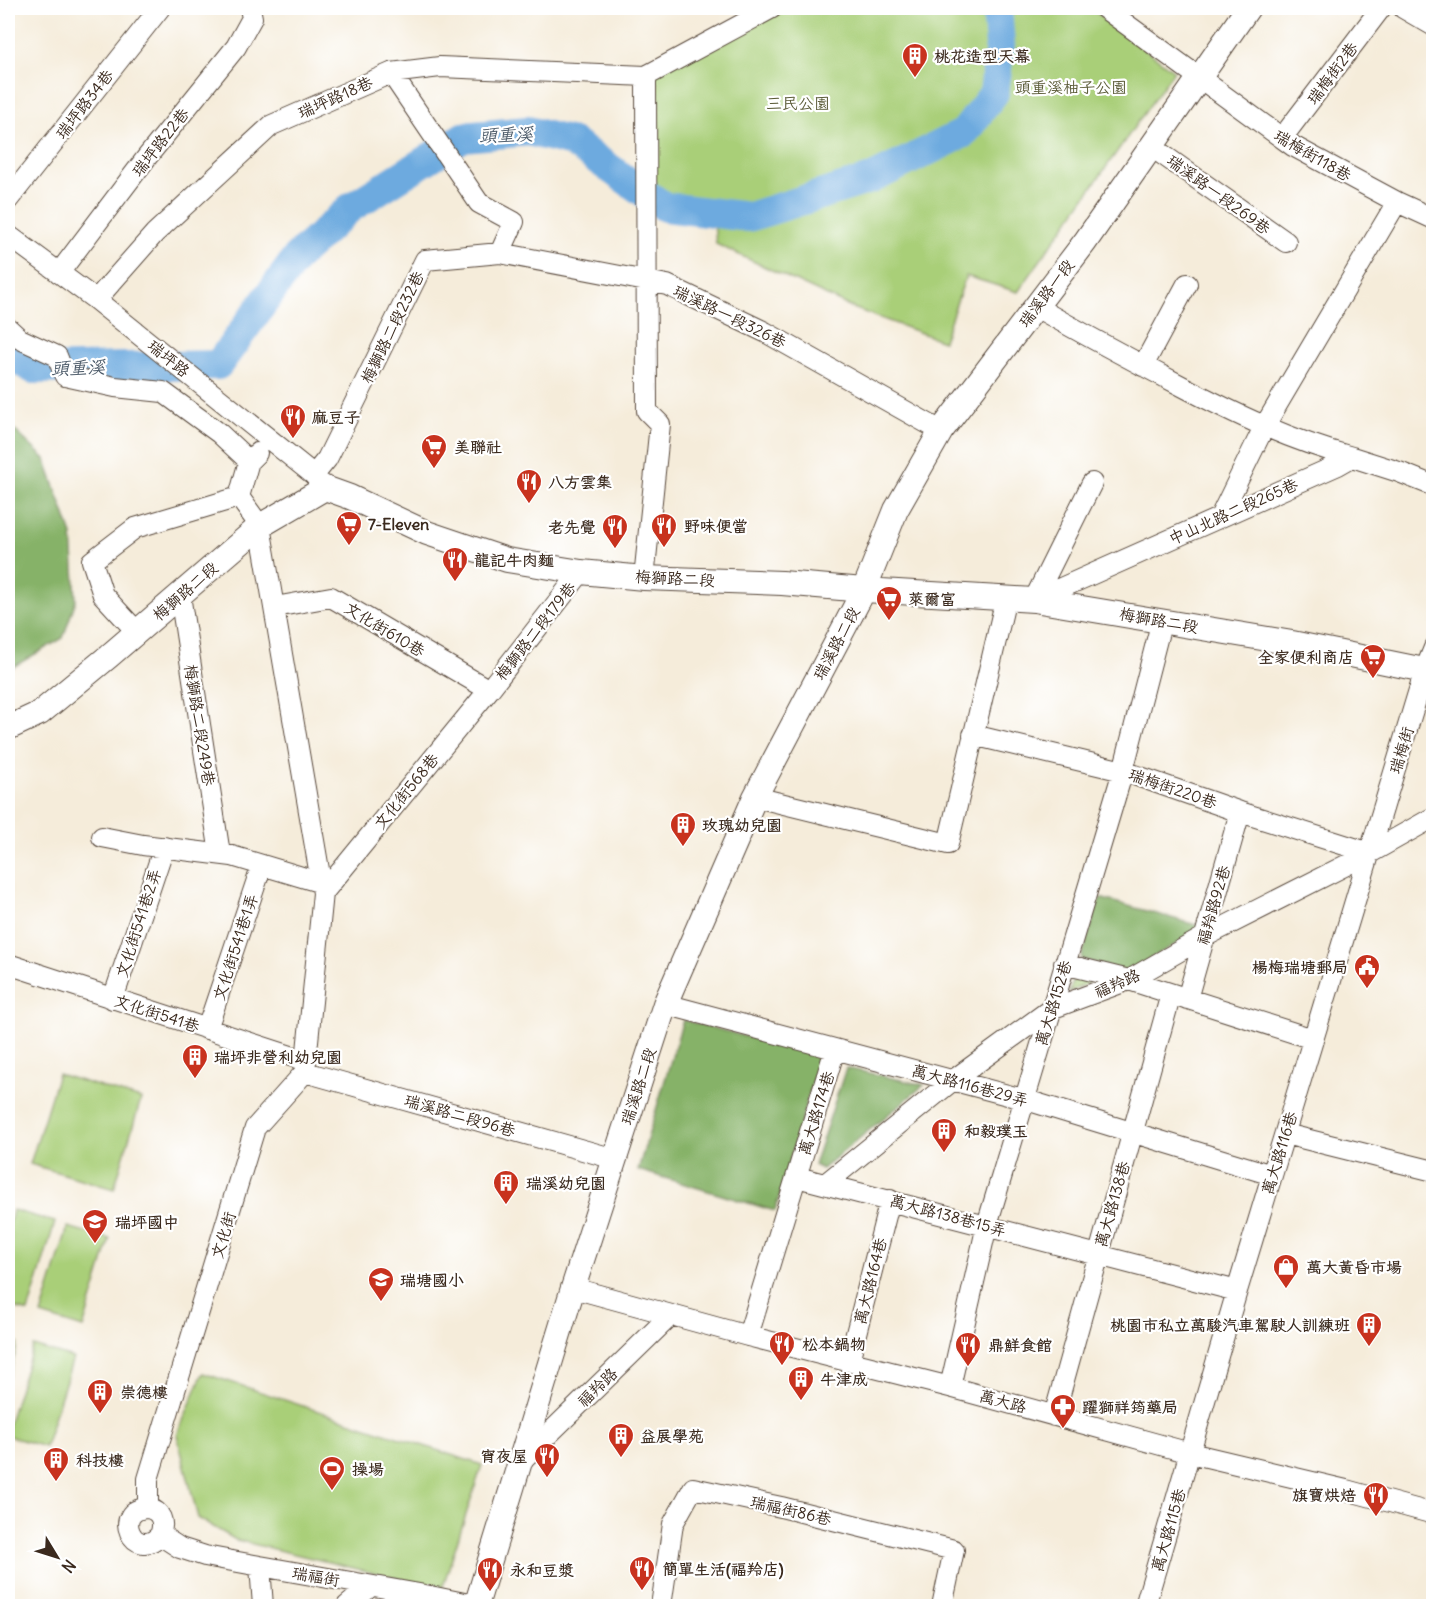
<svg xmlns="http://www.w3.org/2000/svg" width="1441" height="1614" font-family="Delius,'LXGW WenKai TC',sans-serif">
<rect width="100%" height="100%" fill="#fff"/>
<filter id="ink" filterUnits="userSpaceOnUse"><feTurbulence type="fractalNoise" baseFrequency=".0167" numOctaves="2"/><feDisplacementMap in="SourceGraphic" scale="12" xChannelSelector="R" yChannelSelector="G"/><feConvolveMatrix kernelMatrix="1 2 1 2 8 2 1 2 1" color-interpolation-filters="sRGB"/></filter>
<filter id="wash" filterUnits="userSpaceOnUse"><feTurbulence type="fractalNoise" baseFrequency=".008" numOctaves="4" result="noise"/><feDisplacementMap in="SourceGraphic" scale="24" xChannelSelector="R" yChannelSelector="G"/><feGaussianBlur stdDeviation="1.35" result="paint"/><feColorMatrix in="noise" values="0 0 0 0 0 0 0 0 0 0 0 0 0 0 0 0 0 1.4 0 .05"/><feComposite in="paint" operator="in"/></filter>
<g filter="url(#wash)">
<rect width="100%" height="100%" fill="#f5ecda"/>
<path fill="#a9cf78" stroke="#727c4b" stroke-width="1.5" d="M773,8h317l84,63 -156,221 -52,-16 -23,65 -90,-33 -137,-64 -3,-31 -48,-6 -22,-15 3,-116z
M1075,976l16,6 -22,10z
M58,1074l83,25 -27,90 -84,-25z
M13,1210l42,12 -27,90 -19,-6 5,-16 -6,-2v-58z
M68,1227l42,12 -27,89 -42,-13z
M8,1340l10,3 -10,37z
M33,1346l40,12 -28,89 -37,-11v-11z
M203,1373l279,92 -40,124 -206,-49 -38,-22 -21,-83z"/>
<path fill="#86b268" stroke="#606e43" stroke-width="1.5" d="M8,424l37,35 27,76 4,65 -13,38 -55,32z
M1100,898l100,28 -2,6 -72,40 -45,-13z
M683,1020l137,36 -45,155 -137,-41z
M846,1068l78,17 -102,84 -8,-4z"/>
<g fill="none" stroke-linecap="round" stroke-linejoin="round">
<path stroke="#6daadf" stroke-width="30" d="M8,354l25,15 185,-4 79,-108 53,-49 113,-71 65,-6 44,11 93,65 84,10 122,-38 93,-46 30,-40 6,-48 -3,-37"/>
</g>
</g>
<g filter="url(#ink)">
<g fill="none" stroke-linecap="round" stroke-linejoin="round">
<defs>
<path id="minor" d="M1104,8l189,138 104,56 37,17
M1403,8l31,18
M646,76l126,-68
M1282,138l99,-130
M1152,147l134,95
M8,200l152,-192
M8,235l88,65 218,175 8,10
M500,253l167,32 98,47 176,99
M59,273l88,-116 89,-110 16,-29 -2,-10
M96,300l59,-67 117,-108 119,-52 49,-6 206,9
M1036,307c47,27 94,52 142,77 57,30 111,56 174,73
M8,328l12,11 37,17 8,20 50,11 48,5 56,41 30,28
M1143,366l44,-82
M314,475l13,-16 98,-199 75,-7 14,-31 -35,-19 -88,-130
M239,497l10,-36 8,-8
M1220,517l44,-90 133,-225
M644,578l16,-154 -13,-13 -1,-335
M180,595l40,259
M1034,600l304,-135 14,-8 47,15 35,14
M1034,600l58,-117
M275,607l56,-10 158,93
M137,632l-34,-37 -11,-34 43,-33 104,-31 21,29 63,367 -17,168 -1,11 -50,56 -107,351v29
M973,735l150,36 117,41 130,41
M755,797l193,47 58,-246
M102,837l41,8 89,11 90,27
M323,893l166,-203 92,-118
M8,964l298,97
M1064,964l65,16 184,59
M113,999l51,-152
M1187,999l53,-187
M665,1004l358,95 249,76
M207,1029l55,-164
M305,1072l310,87
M1285,1134l149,37
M797,1177l440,114
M825,1184l127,-103 99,-72 78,-29 75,-43 166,-84 64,-36
M573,1288l175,48 202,51 240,66 156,37 88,24
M748,1336l87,-287
M849,1361l41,-161
M950,1387l37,-162 136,-454 39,-151
M1054,1416l117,-422
M522,1460l149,-145
M148,1508c-38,1 -14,55 12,27
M148,1508c13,3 17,14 12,27
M160,1535l20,13 25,8 55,10 3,40
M260,1566l165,29 54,11
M347,1606l24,-20
M661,1606l12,-82 20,-36 88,19 173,43 -12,56
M1145,1606l92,-315 188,-621 9,-22"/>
<path id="tertiary" d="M8,728l32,-15 69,-57 151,-130 65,-38 25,9 77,36 80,27 74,12 63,6 138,5 82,7 170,10 258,43 142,29
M476,1606l97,-318 92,-284 90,-207 109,-207 32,-80 45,-79 144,-189 163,-234"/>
</defs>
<use href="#minor" stroke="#57473a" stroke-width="22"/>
<use href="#tertiary" stroke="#57473a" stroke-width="26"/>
<use href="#minor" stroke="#fff" stroke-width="20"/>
<use href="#tertiary" stroke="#fff" stroke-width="24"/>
</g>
</g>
<defs>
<symbol id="building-pin" viewBox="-11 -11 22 30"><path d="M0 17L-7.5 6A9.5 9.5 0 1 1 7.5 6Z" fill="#c8321e" stroke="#fff"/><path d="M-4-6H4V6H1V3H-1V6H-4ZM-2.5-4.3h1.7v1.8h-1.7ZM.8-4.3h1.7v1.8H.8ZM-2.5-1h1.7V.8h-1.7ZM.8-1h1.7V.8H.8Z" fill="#fff"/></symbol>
<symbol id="restaurant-pin" viewBox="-11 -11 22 30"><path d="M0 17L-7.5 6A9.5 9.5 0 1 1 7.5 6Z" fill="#c8321e" stroke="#fff"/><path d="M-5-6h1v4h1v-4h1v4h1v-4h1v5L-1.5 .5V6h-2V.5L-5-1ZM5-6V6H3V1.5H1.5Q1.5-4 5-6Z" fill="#fff"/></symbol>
<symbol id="supermarket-pin" viewBox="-11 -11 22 30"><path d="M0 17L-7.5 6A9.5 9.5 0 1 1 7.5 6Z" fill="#c8321e" stroke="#fff"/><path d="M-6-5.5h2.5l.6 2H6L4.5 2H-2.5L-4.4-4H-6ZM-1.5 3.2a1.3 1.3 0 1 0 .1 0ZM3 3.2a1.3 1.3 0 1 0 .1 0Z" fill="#fff"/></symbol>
<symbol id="civic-pin" viewBox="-11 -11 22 30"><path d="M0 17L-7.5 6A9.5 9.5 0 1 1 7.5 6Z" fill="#c8321e" stroke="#fff"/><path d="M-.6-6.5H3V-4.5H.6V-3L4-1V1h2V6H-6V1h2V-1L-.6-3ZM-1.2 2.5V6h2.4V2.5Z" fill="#fff"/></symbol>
<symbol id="school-pin" viewBox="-11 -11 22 30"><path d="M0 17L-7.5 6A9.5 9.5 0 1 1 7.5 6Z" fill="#c8321e" stroke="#fff"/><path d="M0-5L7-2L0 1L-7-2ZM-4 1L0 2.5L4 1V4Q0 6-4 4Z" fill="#fff"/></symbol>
<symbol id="shop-pin" viewBox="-11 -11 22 30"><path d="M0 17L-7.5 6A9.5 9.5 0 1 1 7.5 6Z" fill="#c8321e" stroke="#fff"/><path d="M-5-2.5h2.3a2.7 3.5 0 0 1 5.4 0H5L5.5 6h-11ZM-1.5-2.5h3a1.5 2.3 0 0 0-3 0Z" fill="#fff"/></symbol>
<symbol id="pharmacy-pin" viewBox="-11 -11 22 30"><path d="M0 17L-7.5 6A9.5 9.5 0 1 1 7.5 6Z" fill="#c8321e" stroke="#fff"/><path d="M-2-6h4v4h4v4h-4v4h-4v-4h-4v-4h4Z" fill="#fff"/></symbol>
<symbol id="stadium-pin" viewBox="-11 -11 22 30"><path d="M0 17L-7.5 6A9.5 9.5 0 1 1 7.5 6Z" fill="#c8321e" stroke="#fff"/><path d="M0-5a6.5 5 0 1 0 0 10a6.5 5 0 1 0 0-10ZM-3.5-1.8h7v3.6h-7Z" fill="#fff"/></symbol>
</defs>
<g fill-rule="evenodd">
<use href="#building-pin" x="900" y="41" width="30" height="40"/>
<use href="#restaurant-pin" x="278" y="402" width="30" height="40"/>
<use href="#supermarket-pin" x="419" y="432" width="30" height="40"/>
<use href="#restaurant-pin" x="514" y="467" width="30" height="40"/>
<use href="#supermarket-pin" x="334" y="509" width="30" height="40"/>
<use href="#restaurant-pin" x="649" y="511" width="30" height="40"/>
<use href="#restaurant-pin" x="600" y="512" width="30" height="40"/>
<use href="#restaurant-pin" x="440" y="545" width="30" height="40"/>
<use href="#supermarket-pin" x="874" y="584" width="30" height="40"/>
<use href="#supermarket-pin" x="1358" y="642" width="30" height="40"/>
<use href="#building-pin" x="668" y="810" width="30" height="40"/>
<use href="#civic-pin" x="1352" y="952" width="30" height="40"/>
<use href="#building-pin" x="180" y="1042" width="30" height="40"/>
<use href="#building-pin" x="929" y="1116" width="30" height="40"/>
<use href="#building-pin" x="491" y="1168" width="30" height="40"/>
<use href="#school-pin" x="80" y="1207" width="30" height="40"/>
<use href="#shop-pin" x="1271" y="1252" width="30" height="40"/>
<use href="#school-pin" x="366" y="1265" width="30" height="40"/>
<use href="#building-pin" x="1354" y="1310" width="30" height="40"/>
<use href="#restaurant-pin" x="767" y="1329" width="30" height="40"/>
<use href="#restaurant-pin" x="953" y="1330" width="30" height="40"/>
<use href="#building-pin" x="786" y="1364" width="30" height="40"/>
<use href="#building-pin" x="85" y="1377" width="30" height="40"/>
<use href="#pharmacy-pin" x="1048" y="1392" width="30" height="40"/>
<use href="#building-pin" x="606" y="1421" width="30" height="40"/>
<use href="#restaurant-pin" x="532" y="1441" width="30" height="40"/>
<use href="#building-pin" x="41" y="1445" width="30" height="40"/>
<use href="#stadium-pin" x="317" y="1454" width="30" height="40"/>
<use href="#restaurant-pin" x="1361" y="1480" width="30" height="40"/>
<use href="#restaurant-pin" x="627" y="1554" width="30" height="40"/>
<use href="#restaurant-pin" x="475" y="1555" width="30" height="40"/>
</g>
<g text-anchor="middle" stroke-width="4.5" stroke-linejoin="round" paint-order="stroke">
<g font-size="16" font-weight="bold" fill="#3b2a1e" stroke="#fff" text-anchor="start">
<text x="934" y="62">桃花造型天幕</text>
<text x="312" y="423">麻豆子</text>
<text x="454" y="453">美聯社</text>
<text x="548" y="488">八方雲集</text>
<text x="368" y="530">7-Eleven</text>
<text x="684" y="532">野味便當</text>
<text x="596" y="533" text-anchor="end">老先覺</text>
<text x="474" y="566">龍記牛肉麵</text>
<text x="908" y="605">萊爾富</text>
<text x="1354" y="663" text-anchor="end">全家便利商店</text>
<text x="702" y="831">玫瑰幼兒園</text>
<text x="1348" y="973" text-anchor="end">楊梅瑞塘郵局</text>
<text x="214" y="1063">瑞坪非營利幼兒園</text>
<text x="964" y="1137">和毅璞玉</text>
<text x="526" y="1189">瑞溪幼兒園</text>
<text x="115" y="1228">瑞坪國中</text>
<text x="1306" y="1273">萬大黃昏市場</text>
<text x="400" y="1286">瑞塘國小</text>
<text x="1350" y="1331" text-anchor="end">桃園市私立萬駿汽車駕駛人訓練班</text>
<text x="802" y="1350">松本鍋物</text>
<text x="988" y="1351">鼎鮮食館</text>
<text x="820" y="1385">牛津成</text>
<text x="120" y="1398">崇德樓</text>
<text x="1082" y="1413">躍獅祥筠藥局</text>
<text x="640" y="1442">益展學苑</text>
<text x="528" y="1462" text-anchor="end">宵夜屋</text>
<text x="76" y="1466">科技樓</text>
<text x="352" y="1475">操場</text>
<text x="1356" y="1501" text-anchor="end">旗寶烘焙</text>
<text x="662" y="1575">簡單生活(福羚店)</text>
<text x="510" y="1576">永和豆漿</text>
</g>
<g font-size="16" fill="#3b2a1e" stroke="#fff">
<text transform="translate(1332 73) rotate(-53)" y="6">瑞梅街2巷</text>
<text transform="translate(335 97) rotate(-24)" y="6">瑞坪路18巷</text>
<text transform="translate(84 104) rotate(-52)" y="6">瑞坪路34巷</text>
<text transform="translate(160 142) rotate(-52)" y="6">瑞坪路22巷</text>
<text transform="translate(1313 155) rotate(30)" y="6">瑞梅街118巷</text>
<text transform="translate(1219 194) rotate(36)" y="6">瑞溪路一段269巷</text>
<text transform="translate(1046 293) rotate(-53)" y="6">瑞溪路一段</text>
<text transform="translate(730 316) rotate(26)" y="6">瑞溪路一段326巷</text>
<text transform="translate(392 327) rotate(-64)" y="6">梅獅路二段232巷</text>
<text transform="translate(169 358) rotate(39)" y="6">瑞坪路</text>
<text transform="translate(1233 511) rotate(-24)" y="6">中山北路二段265巷</text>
<text transform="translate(675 578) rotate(3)" y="6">梅獅路二段</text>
<text transform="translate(185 591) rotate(-41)" y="6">梅獅路二段</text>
<text transform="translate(1159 620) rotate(10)" y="6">梅獅路二段</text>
<text transform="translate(385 629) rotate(31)" y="6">文化街610巷</text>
<text transform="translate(535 631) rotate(-52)" y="6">梅獅路二段179巷</text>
<text transform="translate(836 643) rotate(-62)" y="6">瑞溪路二段</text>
<text transform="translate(200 725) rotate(81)" y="6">梅獅路二段249巷</text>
<text transform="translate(1401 750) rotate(-73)" y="6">瑞梅街</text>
<text transform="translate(1173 788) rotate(19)" y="6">瑞梅街220巷</text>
<text transform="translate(406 791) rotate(-51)" y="6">文化街568巷</text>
<text transform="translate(1213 905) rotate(-74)" y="6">福羚路92巷</text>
<text transform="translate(138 923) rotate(-72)" y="6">文化街541巷2弄</text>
<text transform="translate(235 947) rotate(-72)" y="6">文化街541巷1弄</text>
<text transform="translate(1117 983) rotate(-24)" y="6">福羚路</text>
<text transform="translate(1053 1003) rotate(-73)" y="6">萬大路152巷</text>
<text transform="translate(157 1013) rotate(18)" y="6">文化街541巷</text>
<text transform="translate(970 1085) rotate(15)" y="6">萬大路116巷29弄</text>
<text transform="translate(638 1086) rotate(-72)" y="6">瑞溪路二段</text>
<text transform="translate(816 1113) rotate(-73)" y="6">萬大路174巷</text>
<text transform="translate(460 1115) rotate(16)" y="6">瑞溪路二段96巷</text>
<text transform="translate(1279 1153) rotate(-73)" y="6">萬大路116巷</text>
<text transform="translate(1112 1204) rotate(-74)" y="6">萬大路138巷</text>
<text transform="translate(948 1215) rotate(15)" y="6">萬大路138巷15弄</text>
<text transform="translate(223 1235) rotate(-73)" y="6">文化街</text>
<text transform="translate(870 1281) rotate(-76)" y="6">萬大路164巷</text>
<text transform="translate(597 1387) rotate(-44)" y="6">福羚路</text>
<text transform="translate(1003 1401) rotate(15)" y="6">萬大路</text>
<text transform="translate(791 1510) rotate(13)" y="6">瑞福街86巷</text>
<text transform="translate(1168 1530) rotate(-74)" y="6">萬大路115巷</text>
<text transform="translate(316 1576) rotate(10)" y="6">瑞福街</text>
</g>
<g font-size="16" fill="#5c5c39" stroke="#fff">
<text x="1071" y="93">頭重溪柚子公園</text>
<text x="798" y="109">三民公園</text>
</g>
<g font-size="18" font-style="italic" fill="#4f5d6b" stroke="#fff">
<text transform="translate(506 135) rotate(-2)" y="6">頭重溪</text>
<text transform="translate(78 368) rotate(-2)" y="6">頭重溪</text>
</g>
</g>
<rect width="1441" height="1614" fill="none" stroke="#fff" stroke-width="30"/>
<g transform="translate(57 1557) rotate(128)" stroke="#ffffff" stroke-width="4.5" paint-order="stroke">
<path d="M0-4.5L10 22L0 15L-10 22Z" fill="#3b2a1e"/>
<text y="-9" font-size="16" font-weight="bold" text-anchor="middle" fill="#3b2a1e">N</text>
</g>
</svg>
